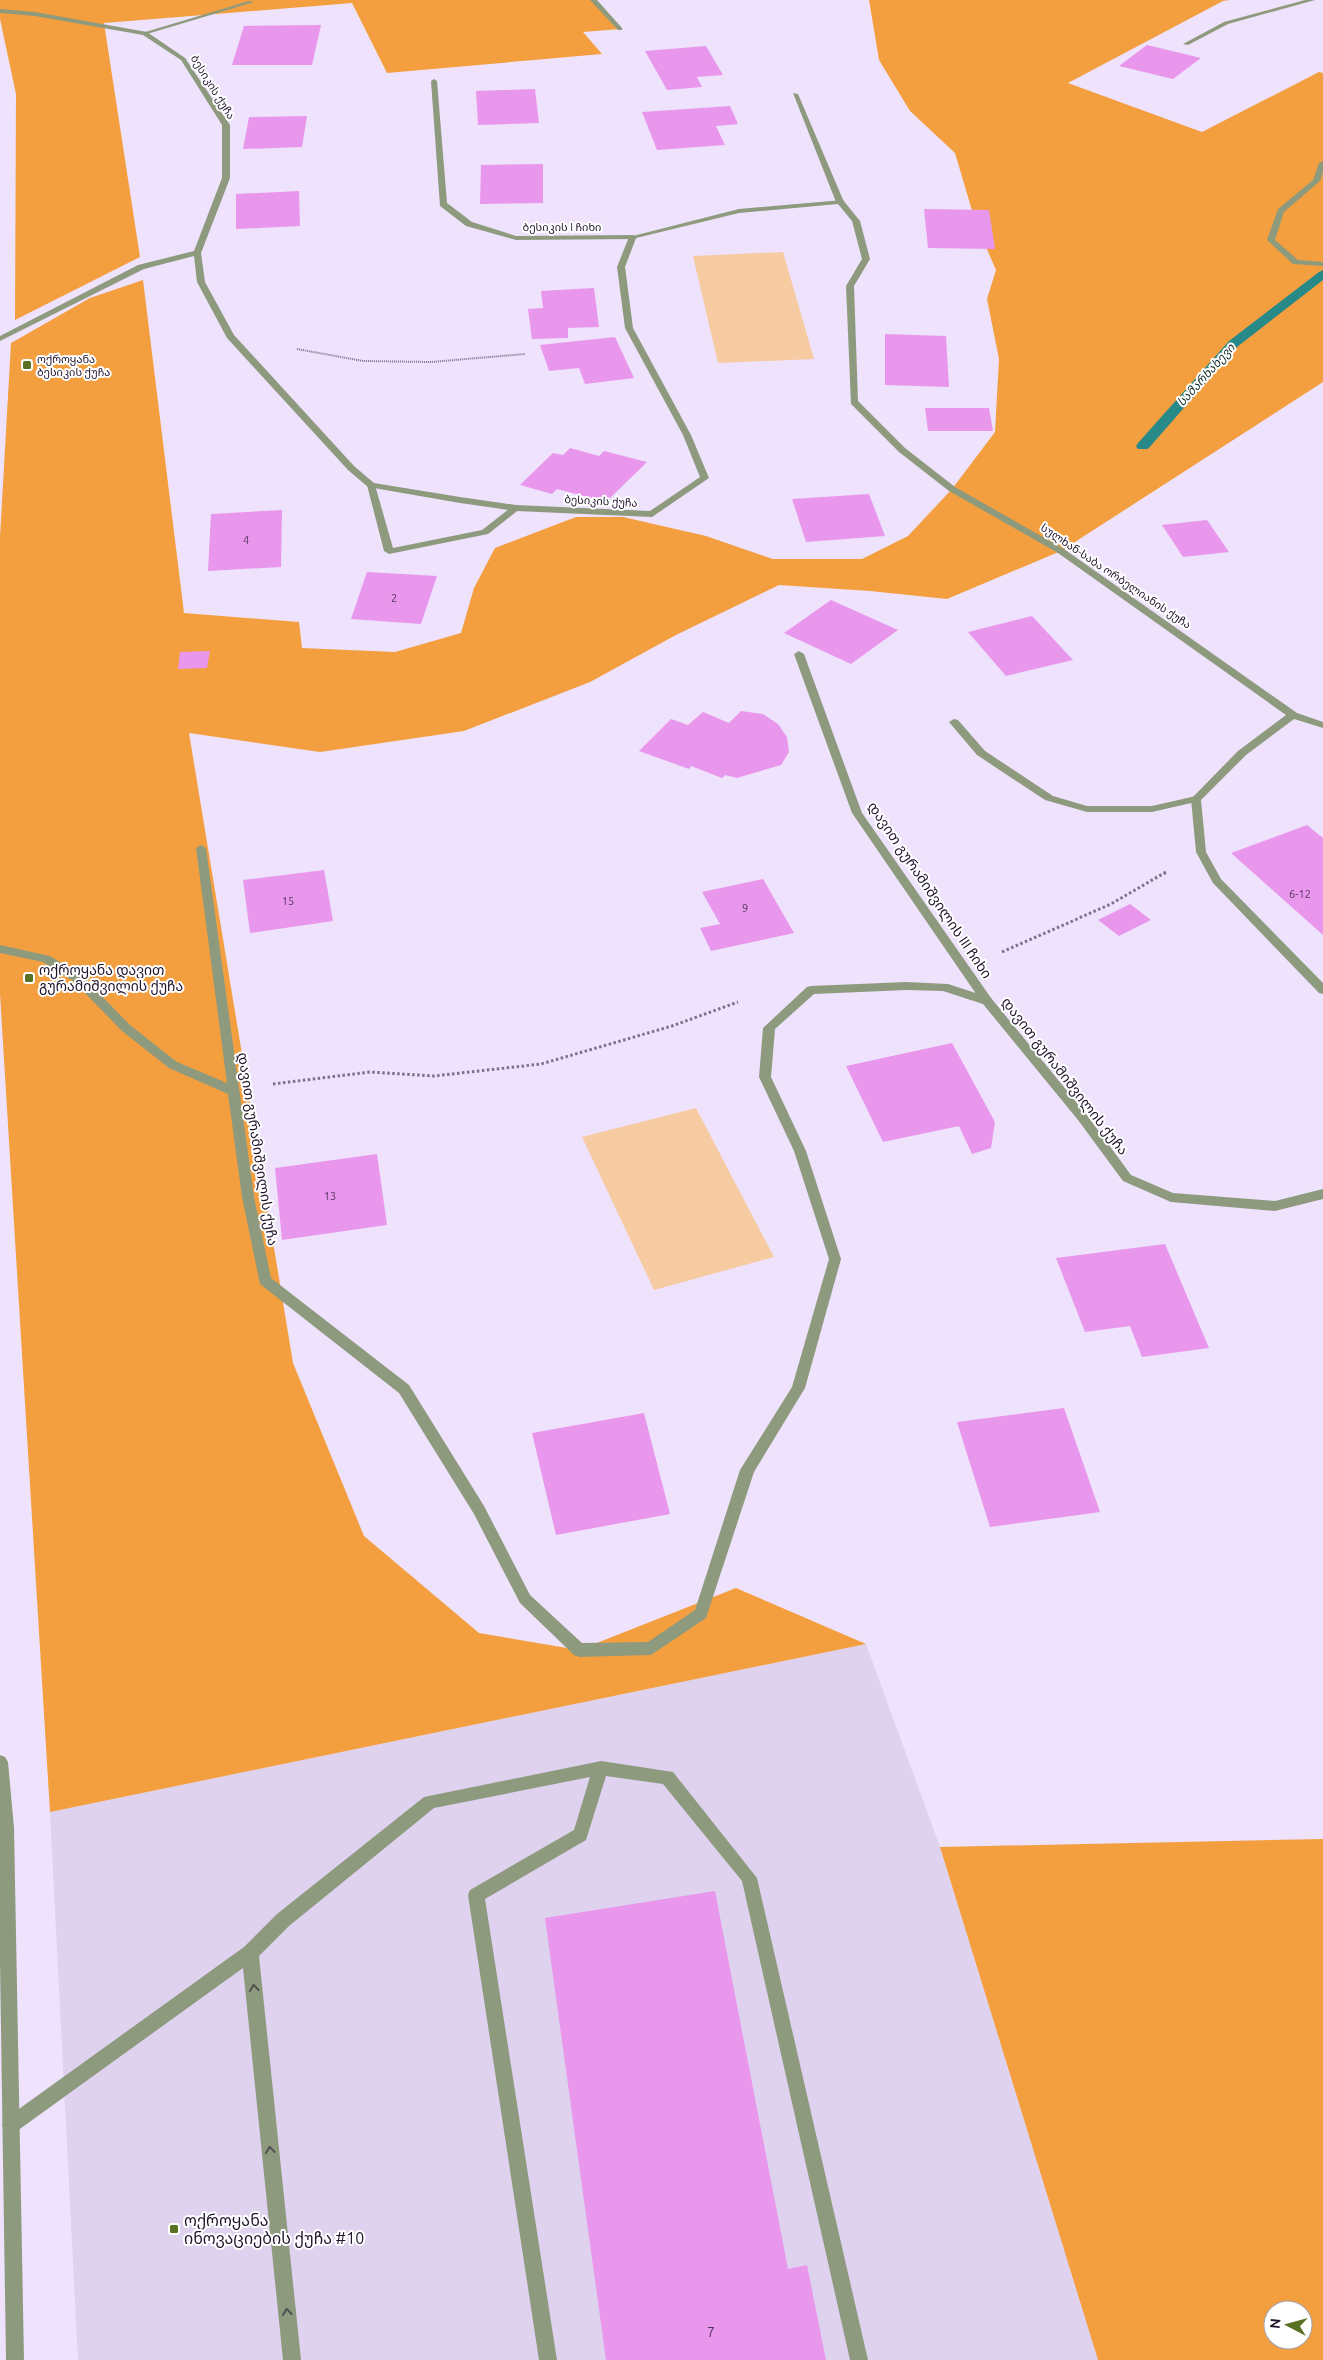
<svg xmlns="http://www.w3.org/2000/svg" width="1323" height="2360" font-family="Ubuntu,'Noto Sans Georgian',sans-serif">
<rect width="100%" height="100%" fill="#eee2fd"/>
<path fill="#ded2ef" d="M866,1644l74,203 158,513h-1020l-28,-548z"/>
<path fill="#f7cba1" d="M783,252l31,107 -96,4 -25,-107z
M696,1108l78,149 -120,33 -72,-153z"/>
<path fill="#f39f3f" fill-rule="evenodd" d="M0,0h593l27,29 -37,3 19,22 -215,19 -35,-70 -248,20 36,234 -125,63 1,-226 -16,-75z
M869,0h360l-6,1 -155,82 134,49 117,-60 4,1v309l-262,169 -114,48 -77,-8 -91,-6 -103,50 -86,47 -126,49 -144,21 -131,-19 104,630 71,173 115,97 100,17 157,-62 130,56 -816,168 -50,-818v-457l11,-194 79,-45 53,-18 41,333 115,9 3,26 93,4 66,-19 13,-45 21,-40 81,-31h47l83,19 67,23h89l46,-23 44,-47 43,-57 4,-73 -12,-60 9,-29 -20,-46 -21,-71 -45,-42 -31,-51z
M1323,1839v521h-225l-158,-513zM1273,2310h30v30h-30z"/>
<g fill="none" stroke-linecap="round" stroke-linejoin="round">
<path fill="#288a88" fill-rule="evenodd" d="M1323,270v10l-86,67 -89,102h-10l-2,-3 2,-3 91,-102 90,-69z"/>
</g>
<path fill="#e997ec" d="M321,25l-9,40h-80l12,-39z
M1147,45l54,13 -28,21 -54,-13z
M706,46l17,29 -26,2 5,10 -35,3 -22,-39z
M535,89l4,34 -61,2 -2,-34z
M730,106l8,18 -22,2 9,19 -68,5 -15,-38z
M307,116l-5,31 -59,2 6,-32z
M543,164v39l-63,1 1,-39z
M299,191l1,35 -64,3v-35z
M924,209l65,1 6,39 -67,-1z
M594,288l5,39 -31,1v10l-36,1 -4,-30 15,-1 -2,-17z
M885,334l61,2 3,51 -64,-2z
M615,337l19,41 -49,6 -6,-16 -30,3 -9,-26z
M925,408h64l4,23h-65z
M570,448l29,8 5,-5 43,11 -41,40 -49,-13 -5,5 -32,-9 33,-32 10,2z
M869,494l16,42 -79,6 -14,-43z
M282,510l-1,57 -73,4 3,-57z
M1207,520l22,32 -46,5 -21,-32z
M367,572l70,4 -16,48 -70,-5z
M831,600l67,30 -47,34 -67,-31z
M1032,616l41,44 -67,16 -38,-44z
M210,651l-3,17 -29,1 2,-17z
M741,711l22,3 15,10 9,13 2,15 -8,13 -44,13 -12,-3 -3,3 -31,-12 -2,3 -50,-18 32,-32 17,6 15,-13 26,11z
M1307,825l16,13v97l-92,-82z
M324,870l9,51 -83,12 -7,-53z
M763,879l31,54 -83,18 -11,-23 20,-4 -18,-32z
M1130,904l21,16 -32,16 -21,-16z
M952,1043l43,79 -4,26 -19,6 -13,-28 -76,16 -37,-76z
M377,1154l10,71 -105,15 -7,-72z
M1165,1244l44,104 -67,9 -12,-31 -45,6 -29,-74z
M1064,1408l36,104 -110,15 -33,-105z
M644,1413l26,101 -114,21 -24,-102z
M715,1891l73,378 19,-4 19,95h-220l-61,-442z"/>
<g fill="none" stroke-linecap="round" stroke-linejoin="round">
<path stroke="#7d728b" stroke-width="2" stroke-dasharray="1 1" stroke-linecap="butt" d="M297,349l66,12 68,1 94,-8"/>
<path stroke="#7d728b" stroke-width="2.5" stroke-dasharray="2 2" stroke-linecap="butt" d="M1164,874l3,-2"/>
<path stroke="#7d728b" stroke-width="3" stroke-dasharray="2.5 2.5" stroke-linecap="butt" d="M1002,952l109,-48 55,-32
M273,1084l97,-12 64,4 107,-12 131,-38 66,-24"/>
<path fill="#8e9a7e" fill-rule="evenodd" d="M249,1l5,1 -107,32 -5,-1z
M434,79l3,2 10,122 25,19 44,14 117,-1 4,2 -1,2 -120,1 -50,-14 -26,-20 -9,-125z
M793,93l5,1 46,108 -1,2 -7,-2z
M371,482l4,3 18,63 89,-18 31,-24 8,2 -33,26 -99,20 -5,-3 -17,-66z
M799,651l5,3 58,159 129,185 2,3 -2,3h-8l-131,-191 -58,-159z
M954,719l4,1 27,31 68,45 34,10h65l44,-10 5,3 -1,2 -48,11h-65l-42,-12 -68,-45 -28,-33z
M601,1761l72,11 84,106 111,482h-18l-108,-479 -79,-97 -57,-8 -20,64 -101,59 72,461h-18l-71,-465 2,-5 104,-60 16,-53 -156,31 -145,118 -30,30 42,404h-18l-40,-392 -226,163 -6,3 -6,-3 -3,-6 3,-6 239,-172 33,-33 147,-117z"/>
<path fill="#8e9a7e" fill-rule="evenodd" d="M590,0h7l25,28v2h-4z
M1305,0h10l-87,24 -40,21 -5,-1 41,-22z
M0,9l35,3 112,20 38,26 45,67v53l-29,75 4,29 29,53 120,131 20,17 86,14 56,8 134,6 50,-34 -17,-42 -58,-107 -8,-61 12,-30 110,-28 104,-9 17,21 10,38 -16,27 4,115 47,47 50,39 109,62 233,164 26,9v6l-29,-9 -48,36 -45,45 5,52 15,27 102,104v11l-4,-1 -106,-110 -17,-31 -5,-53 47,-48 48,-36 -228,-162 -109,-62 -50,-39 -48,-48 -5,-118 16,-27 -10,-38 -14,-17 -99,9 -103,25 -11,29 8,61 58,107 18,43 -57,39 -136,-6 -56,-8 -92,-16 -20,-17 -121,-132 -30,-56 -3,-26 -50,13 -144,72v-5l138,-71 56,-14 28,-73v-53l-41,-65 -38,-25 -108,-19 -35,-3z
M1323,161v11l-3,9 -36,31 -9,28 23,20 25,2v4l-30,-2 -26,-24 11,-31 35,-29 6,-17z
M201,845l5,3 48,349 17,81 138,107 75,121 46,89 52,48 66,-1 47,-32 45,-140 52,-83 37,-128 -35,-108 -35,-74 4,-49 44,-41 4,-1 95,-4 42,2 43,14 95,116 45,61 42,18 102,8 48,-12v10l-48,12 -104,-9 -48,-21 -45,-61 -95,-116 -40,-13 -37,-1 -92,4 -39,35 -4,48 35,74 35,108 -36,129 -51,84 -48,146 -55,37 -72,2 -5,-2 -54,-52 -46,-89 -75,-121 -139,-109 -18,-87 -14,-103 -59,-26 -47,-37 -49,-50 -30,-19 -43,-9v-8l50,11 31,19 49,50 47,37 50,21 -31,-235z"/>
<path fill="#8e9a7e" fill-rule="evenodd" d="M0,1755l5,2 3,5 6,66 10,532h-18l-6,-398z"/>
</g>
<defs><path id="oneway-chevron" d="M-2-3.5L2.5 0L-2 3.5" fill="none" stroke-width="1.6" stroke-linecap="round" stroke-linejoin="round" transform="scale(1.25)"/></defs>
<g stroke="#525151">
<use href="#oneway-chevron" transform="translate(254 1988) rotate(-96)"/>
<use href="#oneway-chevron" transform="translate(270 2150) rotate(-96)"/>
<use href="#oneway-chevron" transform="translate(287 2312) rotate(-96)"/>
</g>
<g fill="#587123" stroke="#fff" stroke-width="2">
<rect x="22" y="360" width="10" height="10" rx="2.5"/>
<rect x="24" y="973" width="10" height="10" rx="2.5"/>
<rect x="169" y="2224" width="10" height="10" rx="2.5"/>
</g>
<g text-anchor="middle" stroke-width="4" stroke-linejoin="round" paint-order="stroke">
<g font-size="11" fill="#20152d" stroke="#fff">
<text transform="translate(213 87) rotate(58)" y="4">ბესიკის ქუჩა</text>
<text x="562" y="231">ბესიკის I ჩიხი</text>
<text transform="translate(601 501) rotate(3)" y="4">ბესიკის ქუჩა</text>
<text transform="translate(1116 576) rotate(34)" y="4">სულხან-საბა ორბელიანის ქუჩა</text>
</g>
<g font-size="11" fill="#20152d" stroke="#fff" text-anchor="start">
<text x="37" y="363">ოქროყანა<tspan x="37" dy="13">ბესიკის ქუჩა</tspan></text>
</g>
<g font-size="11" fill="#52365d">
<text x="246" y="544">4</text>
<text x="394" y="602">2</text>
<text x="1300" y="898">6-12</text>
<text x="288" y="905">15</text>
<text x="745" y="912">9</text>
<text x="330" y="1200">13</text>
</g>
<g font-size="12" font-style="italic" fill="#14302d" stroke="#fff">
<text transform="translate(1206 375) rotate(-48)" y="4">სამარხახევი</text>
</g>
<g font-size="14" fill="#20152d" stroke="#fff">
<text transform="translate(930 890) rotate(56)" y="5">დავით გურამიშვილის III ჩიხი</text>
<text transform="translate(1065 1076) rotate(52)" y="5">დავით გურამიშვილის ქუჩა</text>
<text transform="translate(258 1149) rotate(81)" y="5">დავით გურამიშვილის ქუჩა</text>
</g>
<g font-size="14" fill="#20152d" stroke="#fff" text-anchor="start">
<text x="39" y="975">ოქროყანა დავით<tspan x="39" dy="16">გურამიშვილის ქუჩა</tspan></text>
</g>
<g font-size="14" fill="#52365d">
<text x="711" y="2337">7</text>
</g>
<g font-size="16" fill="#20152d" stroke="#fff" text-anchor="start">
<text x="184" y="2226">ოქროყანა<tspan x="184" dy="18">ინოვაციების ქუჩა #10</tspan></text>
</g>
</g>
<g transform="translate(1288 2325) rotate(276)"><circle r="24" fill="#ffffff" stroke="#a6a1ab"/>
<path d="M0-4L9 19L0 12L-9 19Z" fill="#587123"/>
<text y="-8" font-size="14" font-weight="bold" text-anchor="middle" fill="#20152d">N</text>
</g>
</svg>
